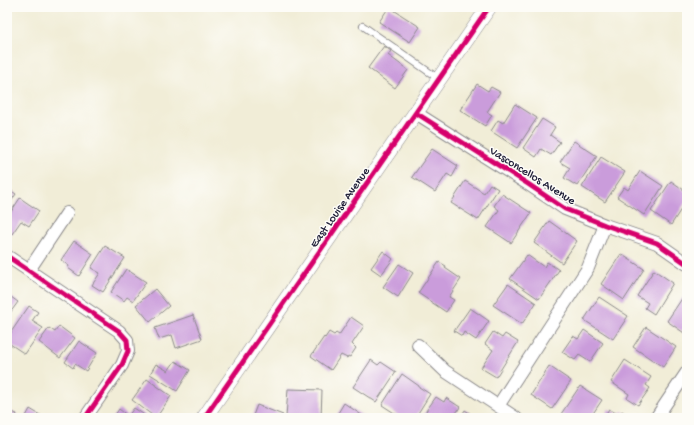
<svg xmlns="http://www.w3.org/2000/svg" width="694" height="425" font-family="'Gochi Hand',sans-serif">
<rect width="100%" height="100%" fill="#fdfcf7"/>
<filter id="ink" filterUnits="userSpaceOnUse"><feTurbulence type="fractalNoise" baseFrequency=".025" numOctaves="2"/><feDisplacementMap in="SourceGraphic" scale="8" xChannelSelector="R" yChannelSelector="G"/><feConvolveMatrix kernelMatrix="1 2 1 2 8 2 1 2 1" color-interpolation-filters="sRGB"/></filter>
<filter id="wash" filterUnits="userSpaceOnUse"><feTurbulence type="fractalNoise" baseFrequency=".012" numOctaves="4" result="noise"/><feDisplacementMap in="SourceGraphic" scale="16" xChannelSelector="R" yChannelSelector="G"/><feGaussianBlur stdDeviation="0.9" result="paint"/><feColorMatrix in="noise" values="0 0 0 0 0 0 0 0 0 0 0 0 0 0 0 0 0 1.4 0 .05"/><feComposite in="paint" operator="in"/></filter>
<g filter="url(#wash)">
<rect width="100%" height="100%" fill="#f1edd7"/>
<g id="blocks">
<path fill="#ca9cdb" d="M389,7l31,20 -10,15 -31,-20z
M384,46l7,5 -3,4 20,15 -13,18 -27,-20z
M477,84l11,7 3,-4 9,5 -13,20 5,3 -7,11 -25,-16z
M515,104l22,14 -20,30 -26,-17 7,-11 5,3z
M542,119l13,8 -5,8 10,7 -9,13 -10,-6 -5,8 -13,-9z
M574,141l23,15 -20,30 -13,-8 6,-10 -10,-6z
M432,149l26,17 -6,11 -5,-3 -12,18 -23,-15z
M601,157l24,15 -20,30 -23,-15z
M640,171l23,15 -19,29 -27,-18 7,-10 4,3z
M465,181l19,12 6,-9 8,5 -20,31 -27,-17z
M671,181l16,11v8l-16,25 -20,-14z
M7,188l9,6 -9,13z
M502,194l29,19 -20,30 -24,-16 12,-17 -5,-4z
M20,198l19,13 -10,15 -8,-5 -9,13 -5,-4v-12z
M549,221l28,20 -15,22 -28,-20z
M74,241l19,13 -14,22 -11,-8 1,-2 -8,-6z
M105,246l20,12 -22,34 -11,-7 8,-12 -9,-5z
M383,251l10,8 -12,16 -10,-7z
M621,254l23,15 -20,31 -23,-16z
M527,255l17,12 3,-5 12,8 -20,29 -29,-20z
M439,262l7,4 -1,2 16,11 -12,18 5,3 -8,12 -28,-19z
M399,264l14,9 -15,24 -15,-10z
M126,269l20,13 -13,19 -6,-4 -3,4 -13,-9z
M654,270l19,13 -19,31 -9,-6 3,-5 -11,-7z
M508,284l28,19 -14,21 -29,-19z
M155,289l14,17 -19,16 -14,-17z
M687,291v44l-20,-14z
M7,294l11,8 -11,15z
M599,297l29,19 -15,23 -29,-19z
M29,306l9,6 -6,9 11,7 -18,26 -18,-12v-4z
M470,308l19,13 -13,19 -12,-8 -2,4 -8,-5z
M193,315l9,24 -26,9 -4,-13 -13,4 -4,-11z
M351,317l13,9 -12,18 4,4 -6,9 -2,-1 -1,2 -6,-3 -10,15 -20,-14 13,-19 1,1 4,-6 5,3 2,-2 3,2z
M59,326l16,12 -15,20 -21,-16 10,-14 6,4z
M646,327l30,20 -13,20 -30,-20z
M584,330l19,13 -13,19 -11,-7 -4,5 -13,-8 11,-16 5,3z
M493,332l9,6 3,-4 13,8 -22,35 -15,-9 12,-18 -8,-6z
M79,341l18,12 -11,18 -11,-7 -2,4 -8,-6z
M371,360l7,5 3,-3 15,10 -20,30 -23,-15z
M625,360l26,17 -5,8 4,3 -12,17 -11,-7 2,-4 -18,-12z
M175,361l15,9 -13,21 -27,-17 6,-10 12,7z
M549,366l22,15 -19,28 -21,-14z
M402,374l17,12v1l11,7 -15,24h-13l-20,-13z
M147,379l24,17 -15,22 -24,-18z
M580,386l22,14 -12,18h-23l-6,-4z
M288,389l34,1 -1,28 -35,-1z
M436,397l8,5 2,-4 14,9 -7,11h-32z
M344,403l22,15h-31z
M257,405l26,10 -1,3h-30z
M134,408l15,10h-36l6,-9 9,7z
M30,409l15,9h-20z
M609,409l10,6 3,-4 9,7h-28z
M7,410l10,4 -2,4h-8z
M465,410l12,8h-17z"/>
</g>
</g>
<g filter="url(#ink)">
<use href="#blocks" fill-opacity="0" stroke="#8a8889" stroke-width="1"/>
<g fill="none" stroke-linecap="round" stroke-linejoin="round">
<defs>
<path id="service" d="M363,26l76,53"/>
<path id="minor" d="M416,113l112,71 37,25 40,16 52,18 30,21
M7,256l112,75 8,9 1,11 -6,14 -37,53
M29,270l38,-57
M418,345l27,26 71,47
M498,406l90,-138 17,-43
M656,418l31,-46"/>
<path id="tertiary" d="M204,418l285,-411"/>
</defs>
<use href="#service" stroke="#8a8889" stroke-width="8"/>
<use href="#minor" stroke="#8a8889" stroke-width="14"/>
<use href="#tertiary" stroke="#8a8889" stroke-width="16"/>
<use href="#service" stroke="#fff" stroke-width="6"/>
<use href="#minor" stroke="#fff" stroke-width="12"/>
<use href="#tertiary" stroke="#fff" stroke-width="15"/>
<defs>
<path id="cycleway" d="M416,113l112,71 37,25 40,16 52,18 30,21
M7,256l112,75 8,9 1,11 -6,14 -37,53
M204,418l285,-411"/>
</defs>
<use href="#cycleway" stroke="#fdfcf7" stroke-width="8"/>
<use href="#cycleway" stroke="#d6006c" stroke-width="5"/>
</g>
</g>
<g text-anchor="middle" stroke-width="3" stroke-linejoin="round" paint-order="stroke">
<g font-size="12" fill="#22223b" stroke="#fdfcf7">
<text transform="translate(533 175) rotate(32)" y="4">Vasconcellos Avenue</text>
<text transform="translate(339 207) rotate(-55)" y="4">East Louise Avenue</text>
</g>
</g>
<rect width="694" height="425" fill="none" stroke="#fdfcf7" stroke-width="24"/>
</svg>
